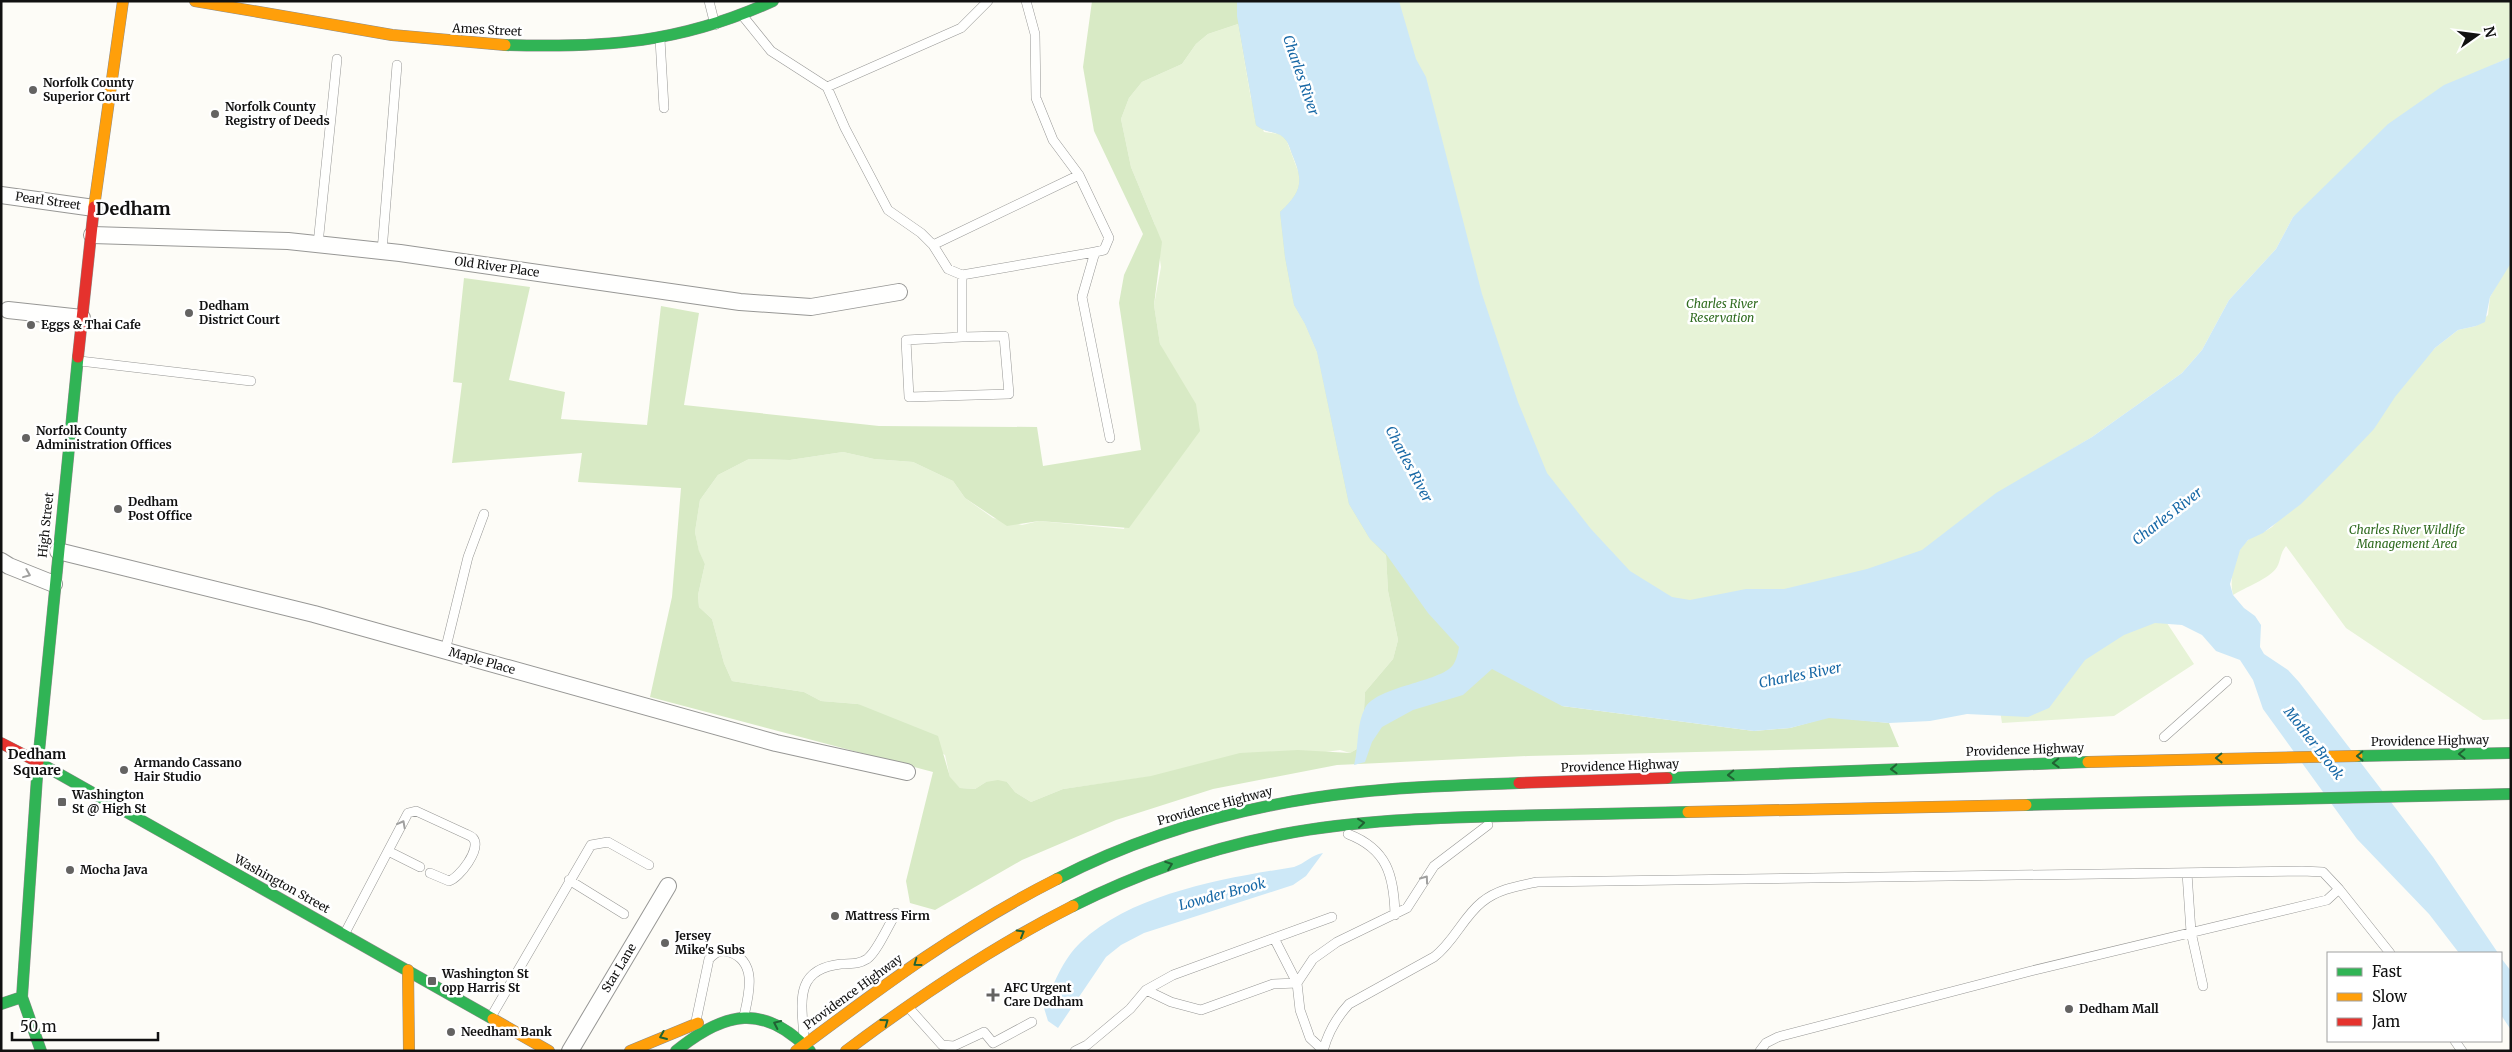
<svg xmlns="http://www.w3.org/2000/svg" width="2512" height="1052" font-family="Merriweather,serif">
<rect width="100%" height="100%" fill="#fdfcf7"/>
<path fill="#e7f3d7" d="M1306,1h1205v56l-16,7 -202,153 -17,32 -47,51 -27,50 -20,23 -90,64 -30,18 48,87 -487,91z
M1238,24l13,75 13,33 15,2 7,5 15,40 -1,11 -19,22 13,93 11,19 12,28 16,74 37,113 16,15 2,37 10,49 -5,19 -28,33 -3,54 -12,7 -10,-3 -277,39 -32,13 -16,-10 -8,-10h-21l-11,7 -15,-1 -10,-10 -5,-23 -87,-51 -37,-3 -17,-9 -72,-11 -8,-18 -12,-44 -13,-12 -1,-12 7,-31 -6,-12 -4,-20 5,-32 18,-25 31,-16 41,1 53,-8 31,7 39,3 40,19 12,17 28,20 29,7 17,-4 85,8 43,-170 -7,-15 -6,-39 7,-38 -6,-42 -24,-58 -10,-48 8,-21 13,-16 40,-18 14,-20 12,-10z
M2511,259v460l-28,1 -137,-92 -60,-82c-6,7 -5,14 -9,21 -6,11 -33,21 -44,28 -4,-16 1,-44 15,-55 7,-6 16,-7 24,-13l163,-179 23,-18 18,-4 12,-11 2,-18z
M2163,617l31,47 -80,52 -112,7 -6,-37z"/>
<path fill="#d8eac5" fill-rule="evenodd" d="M1092,1h153l49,123 268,582 192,25 36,-3 39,-11 60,6 10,24 -371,9 -191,9 -124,24 -97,31 -94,40 -87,50 -25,-7 -4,-22 27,-109 -283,-75 22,-100 9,-109 -103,-6 4,-29 -130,10 10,-80 -9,-1 11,-104 66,9 -21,93 56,12 -4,27 86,6 14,-119 38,7 -15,92 195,21 158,1 6,39 98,-16 -22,-147 5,-28 19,-41 -49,-103 -11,-64zM1238,24l18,101c10,9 19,5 27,12 5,4 7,11 9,17 12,28 10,37 -12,58l5,45 9,48 11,19 12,28 32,152 21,35 16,16 2,36 10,49 -5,19 -28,33 -3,54 -12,7 -52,-3 -58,3 -89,23 -88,13 -32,13 -16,-10 -8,-10 -9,-2 -12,2 -11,7 -15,-1 -10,-11 -12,-41 -80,-32 -37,-3 -17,-9 -72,-11 -8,-18 -12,-44 -13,-12 -1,-12 7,-31 -6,-13 -4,-19 5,-32 18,-25 31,-16 41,1 53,-8 31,7 39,3 40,19 12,17 42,28 32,-5 90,7 71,-97 -4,-27 -36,-60 -6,-39 8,-63 -31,-75 -10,-48 8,-21 13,-16 40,-18 14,-20 12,-10z"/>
<path fill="#cde8f7" d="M1237,1h162l17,58 10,18 56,217 36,108 29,71 44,56 39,42 42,26 18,3 56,-11h38l83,-20 55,-19 74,-57 96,-56 90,-64 20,-23 27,-50 47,-51 17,-32 95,-93 56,-39 67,-28v206l-21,34 -5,25 -9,4 -18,4 -23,18 -40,49 -21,32 -38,40 -35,35 -38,29 -15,7 -8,10 -10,34 3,11 11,13 11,8 6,9 -1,22 4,7 24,16 11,12 134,175 65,96h-39l-30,-39 -72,-75 -94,-130 -10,-29 -13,-20 -24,-9 -14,-16 -20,-10 -27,-2 -31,12 -39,25 -36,48 -21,9 -61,-3 -37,7 -41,2 -60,-5 -39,10 -36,3 -192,-25 -70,-37 -29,26 -50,15 -31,17 -10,15 -7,20 -11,3c5,-18 2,-40 11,-57 12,-22 76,-26 88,-43 3,-4 5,-12 6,-18l-31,-34 -42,-59 -16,-15 -21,-35 -32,-152 -12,-28 -11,-19 -9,-48 -5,-45c22,-21 24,-30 12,-58 -2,-6 -4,-13 -9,-17 -8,-7 -17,-3 -27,-12l-19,-109z
M1323,853l-17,23 -13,9 -149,48 -23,12 -15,12 -48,71 -10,-7 -4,-13c9,-23 18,-48 37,-66 52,-49 145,-64 213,-75 12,-4 17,-12 29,-14z
M2501,958l10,13v59l-10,-15z"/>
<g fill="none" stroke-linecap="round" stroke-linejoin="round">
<defs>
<path id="lane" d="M709,1l6,24
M742,15l29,36 56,36 18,41 43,82 33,23 12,12 15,24 14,6 133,-23 9,-2 5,-12 -30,-63 -26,-35 -17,-42 -1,-64 -9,-33
M660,39l4,69
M827,87l134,-59 27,-27
M318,244l19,-185
M933,245l146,-70
M382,251l15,-186
M1095,252l-13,45 28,141
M962,337l-56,3 3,57 100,-3 -5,-58 -42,1v-62
M80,361l171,20
M445,651l23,-94 16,-43
M2164,737l63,-56
M1348,834c39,15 46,41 47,81
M420,867l-32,-16 20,-38 8,-2 50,23c2,1 5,2 7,4 9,11 -14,40 -24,43l-19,-8
M2187,873l4,59 12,54
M569,880l55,34
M345,933l43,-82
M1146,990l25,12 30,8 72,-26 24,-1 -23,-45
M909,1008l33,37 12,1 30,-14 9,11 39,-21
M491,1017l100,-172 17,-3 41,23
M696,1021l13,-62c6,-6 11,-10 20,-7 29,9 20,42 15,64
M804,1037c-3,-37 -9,-68 37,-73 11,-1 16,1 26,-5 10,-7 22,-35 29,-46
M2455,1041l7,10
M1323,1050l-13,-12 -10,-28 -3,-27 16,-24 24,-17 70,-34 27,-42 54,-41
M1075,1051l12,-6 43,-36 16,-19 27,-15 159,-58
M1323,1051c5,-19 13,-33 26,-47l85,-47c20,-15 29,-40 48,-55 16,-13 36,-16 55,-20l765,-11 21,1 16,17 51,64
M1760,1051l6,-8 12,-6 253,-66 296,-71 12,-11"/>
<path id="street" d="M1,195l93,13
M92,235l196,6 112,12 340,49 71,5 88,-15
M8,310l74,8
M58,551l256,63 462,129 131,29
M1,561l8,5 45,18
M570,1051l98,-165"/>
<path id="fast" d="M505,45c101,3 176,-2 268,-44
M2357,756l154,-3
M38,762l455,257
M1667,778l421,-16
M2026,805l485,-11
M1057,879c93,-48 198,-76 302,-87 53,-6 106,-7 160,-9
M1073,906c66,-33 137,-58 211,-72 73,-14 148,-16 222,-18 61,-1 121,-3 182,-4
M1,1004l21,-7
M41,1051l-19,-54 16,-235 40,-405
M676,1051c49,-40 88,-48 134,0"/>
<path id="slow" d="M195,1l197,34 113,10
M94,207l29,-206
M2088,762l269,-6
M1688,812l338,-7
M408,970l1,81
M493,1019l56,32
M630,1051l68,-28
M796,1051c87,-65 164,-123 261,-172
M846,1051c72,-54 146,-104 227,-145"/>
<path id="jam" d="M78,357l16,-150
M1,743l37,19
M1519,783l148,-5"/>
</defs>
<use href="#lane" stroke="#979795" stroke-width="10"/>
<use href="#street" stroke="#979795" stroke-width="18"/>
<use href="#fast" stroke="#8e8d8b" stroke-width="12"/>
<use href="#slow" stroke="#8e8d8b" stroke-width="12"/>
<use href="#jam" stroke="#8e8d8b" stroke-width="12"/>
<use href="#lane" stroke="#fffffe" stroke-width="9"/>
<use href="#street" stroke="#fffffe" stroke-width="16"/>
<use href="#fast" stroke="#30b455" stroke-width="11"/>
<use href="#slow" stroke="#ff9f0a" stroke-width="11"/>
<use href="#jam" stroke="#e5322d" stroke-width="11"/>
</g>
<defs><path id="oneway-chevron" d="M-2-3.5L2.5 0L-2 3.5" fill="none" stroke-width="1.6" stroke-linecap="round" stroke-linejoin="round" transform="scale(1.25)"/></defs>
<g stroke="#a0a09f">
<use href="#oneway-chevron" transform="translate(27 574) rotate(22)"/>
<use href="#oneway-chevron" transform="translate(402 824) rotate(-62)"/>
<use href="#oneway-chevron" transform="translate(1425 879) rotate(-54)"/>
</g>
<g stroke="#206233">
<use href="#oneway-chevron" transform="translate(2462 754) rotate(179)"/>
<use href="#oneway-chevron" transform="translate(2360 756) rotate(179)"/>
<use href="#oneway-chevron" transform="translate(2219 758) rotate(179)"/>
<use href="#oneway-chevron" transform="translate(2056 763) rotate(178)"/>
<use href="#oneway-chevron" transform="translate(1894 769) rotate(178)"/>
<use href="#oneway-chevron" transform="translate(1731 775) rotate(178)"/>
<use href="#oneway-chevron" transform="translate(1361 823) rotate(-6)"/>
<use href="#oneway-chevron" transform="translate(1169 865) rotate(-20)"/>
<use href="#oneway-chevron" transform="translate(1021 933) rotate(-30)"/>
<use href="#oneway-chevron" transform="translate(917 963) rotate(144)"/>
<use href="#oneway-chevron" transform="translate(885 1022) rotate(-36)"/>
<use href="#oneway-chevron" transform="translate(777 1024) rotate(-155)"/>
<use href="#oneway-chevron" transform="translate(663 1036) rotate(157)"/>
</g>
<g fill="#646362" stroke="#fff" stroke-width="2">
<circle cx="33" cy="90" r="5"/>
<circle cx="215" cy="114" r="5"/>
<circle cx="189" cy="313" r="5"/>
<circle cx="31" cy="325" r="5"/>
<circle cx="26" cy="438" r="5"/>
<circle cx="118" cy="509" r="5"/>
<circle cx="124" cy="770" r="5"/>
<rect x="57" y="797" width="10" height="10" rx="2.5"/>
<circle cx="70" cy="870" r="5"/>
<circle cx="835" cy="916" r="5"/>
<circle cx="665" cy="943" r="5"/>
<rect x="427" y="976" width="10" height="10" rx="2.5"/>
<path d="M990.5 987.5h5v5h5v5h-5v5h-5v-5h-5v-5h5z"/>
<circle cx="2069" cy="1009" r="5"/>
<circle cx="451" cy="1032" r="5"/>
</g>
<g text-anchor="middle" stroke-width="5" stroke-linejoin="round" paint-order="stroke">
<g font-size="12" fill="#111" stroke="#fff">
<text transform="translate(487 30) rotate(3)" y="4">Ames Street</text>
<text transform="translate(48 201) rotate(8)" y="4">Pearl Street</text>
<text transform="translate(497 267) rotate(8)" y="4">Old River Place</text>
<text transform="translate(46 525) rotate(-84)" y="4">High Street</text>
<text transform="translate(482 661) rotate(16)" y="4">Maple Place</text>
<text transform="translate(2430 741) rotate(-1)" y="4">Providence Highway</text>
<text transform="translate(2025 750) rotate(-2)" y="4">Providence Highway</text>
<text transform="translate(1620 766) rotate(-2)" y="4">Providence Highway</text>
<text transform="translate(1215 806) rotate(-15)" y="4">Providence Highway</text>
<text transform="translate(282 884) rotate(29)" y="4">Washington Street</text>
<text transform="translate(619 968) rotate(-59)" y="4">Star Lane</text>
<text transform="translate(853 992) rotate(-36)" y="4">Providence Highway</text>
</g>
<g font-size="12" font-weight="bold" fill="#111" stroke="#fff" text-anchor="start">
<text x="43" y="87">Norfolk County<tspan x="43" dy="14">Superior Court</tspan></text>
<text x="225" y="111">Norfolk County<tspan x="225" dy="14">Registry of Deeds</tspan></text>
<text x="199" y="310">Dedham<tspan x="199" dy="14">District Court</tspan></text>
<text x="41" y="329">Eggs &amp; Thai Cafe</text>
<text x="36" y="435">Norfolk County<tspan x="36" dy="14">Administration Offices</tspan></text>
<text x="128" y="506">Dedham<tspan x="128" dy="14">Post Office</tspan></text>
<text x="134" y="767">Armando Cassano<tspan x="134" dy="14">Hair Studio</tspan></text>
<text x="72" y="799">Washington<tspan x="72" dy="14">St @ High St</tspan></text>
<text x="80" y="874">Mocha Java</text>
<text x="845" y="920">Mattress Firm</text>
<text x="675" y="940">Jersey<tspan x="675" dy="14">Mike's Subs</tspan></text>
<text x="442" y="978">Washington St<tspan x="442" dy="14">opp Harris St</tspan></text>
<text x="1004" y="992">AFC Urgent<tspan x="1004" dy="14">Care Dedham</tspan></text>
<text x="2079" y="1013">Dedham Mall</text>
<text x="461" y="1036">Needham Bank</text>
</g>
<g font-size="12" font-style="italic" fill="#2f6b1f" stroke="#fff">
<text x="1722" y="308">Charles River<tspan x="1722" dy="14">Reservation</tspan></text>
<text x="2407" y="534">Charles River Wildlife<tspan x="2407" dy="14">Management Area</tspan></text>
</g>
<g font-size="14" font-style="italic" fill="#1768a6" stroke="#fff">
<text transform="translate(1301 75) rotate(71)" y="5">Charles River</text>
<text transform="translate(1409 464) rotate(62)" y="5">Charles River</text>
<text transform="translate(2167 516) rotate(-38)" y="5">Charles River</text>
<text transform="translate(1800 675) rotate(-11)" y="5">Charles River</text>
<text transform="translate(2314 743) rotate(52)" y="5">Mother Brook</text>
<text transform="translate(1222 894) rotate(-15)" y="5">Lowder Brook</text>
</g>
<g font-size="14" font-weight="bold" fill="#111" stroke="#fff">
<text x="37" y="759">Dedham<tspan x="37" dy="16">Square</tspan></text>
</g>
<g font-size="18" font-weight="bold" fill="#111" stroke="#fff">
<text x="133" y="215">Dedham</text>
</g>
</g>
<rect width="2512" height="1052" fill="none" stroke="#111111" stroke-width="5"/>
<rect x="2327" y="952" width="175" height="90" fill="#ffffff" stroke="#a0a0a0"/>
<rect x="2337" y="968" width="25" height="8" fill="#30b455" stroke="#a0a0a0"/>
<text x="2372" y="977" font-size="15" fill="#111111">Fast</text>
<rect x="2337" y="993" width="25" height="8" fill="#ff9f0a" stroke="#a0a0a0"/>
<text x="2372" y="1002" font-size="15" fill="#111111">Slow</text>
<rect x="2337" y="1018" width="25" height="8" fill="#e5322d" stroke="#a0a0a0"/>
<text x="2372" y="1027" font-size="15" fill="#111111">Jam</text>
<g transform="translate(2477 35) rotate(76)" stroke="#ffffff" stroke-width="4" paint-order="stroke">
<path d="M0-4L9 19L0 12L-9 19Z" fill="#111111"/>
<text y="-8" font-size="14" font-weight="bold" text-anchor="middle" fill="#111111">N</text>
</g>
<path d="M12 1032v8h146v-8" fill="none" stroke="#111111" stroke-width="2.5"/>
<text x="20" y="1032" font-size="15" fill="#111111" stroke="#ffffff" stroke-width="4" paint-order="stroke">50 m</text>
</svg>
